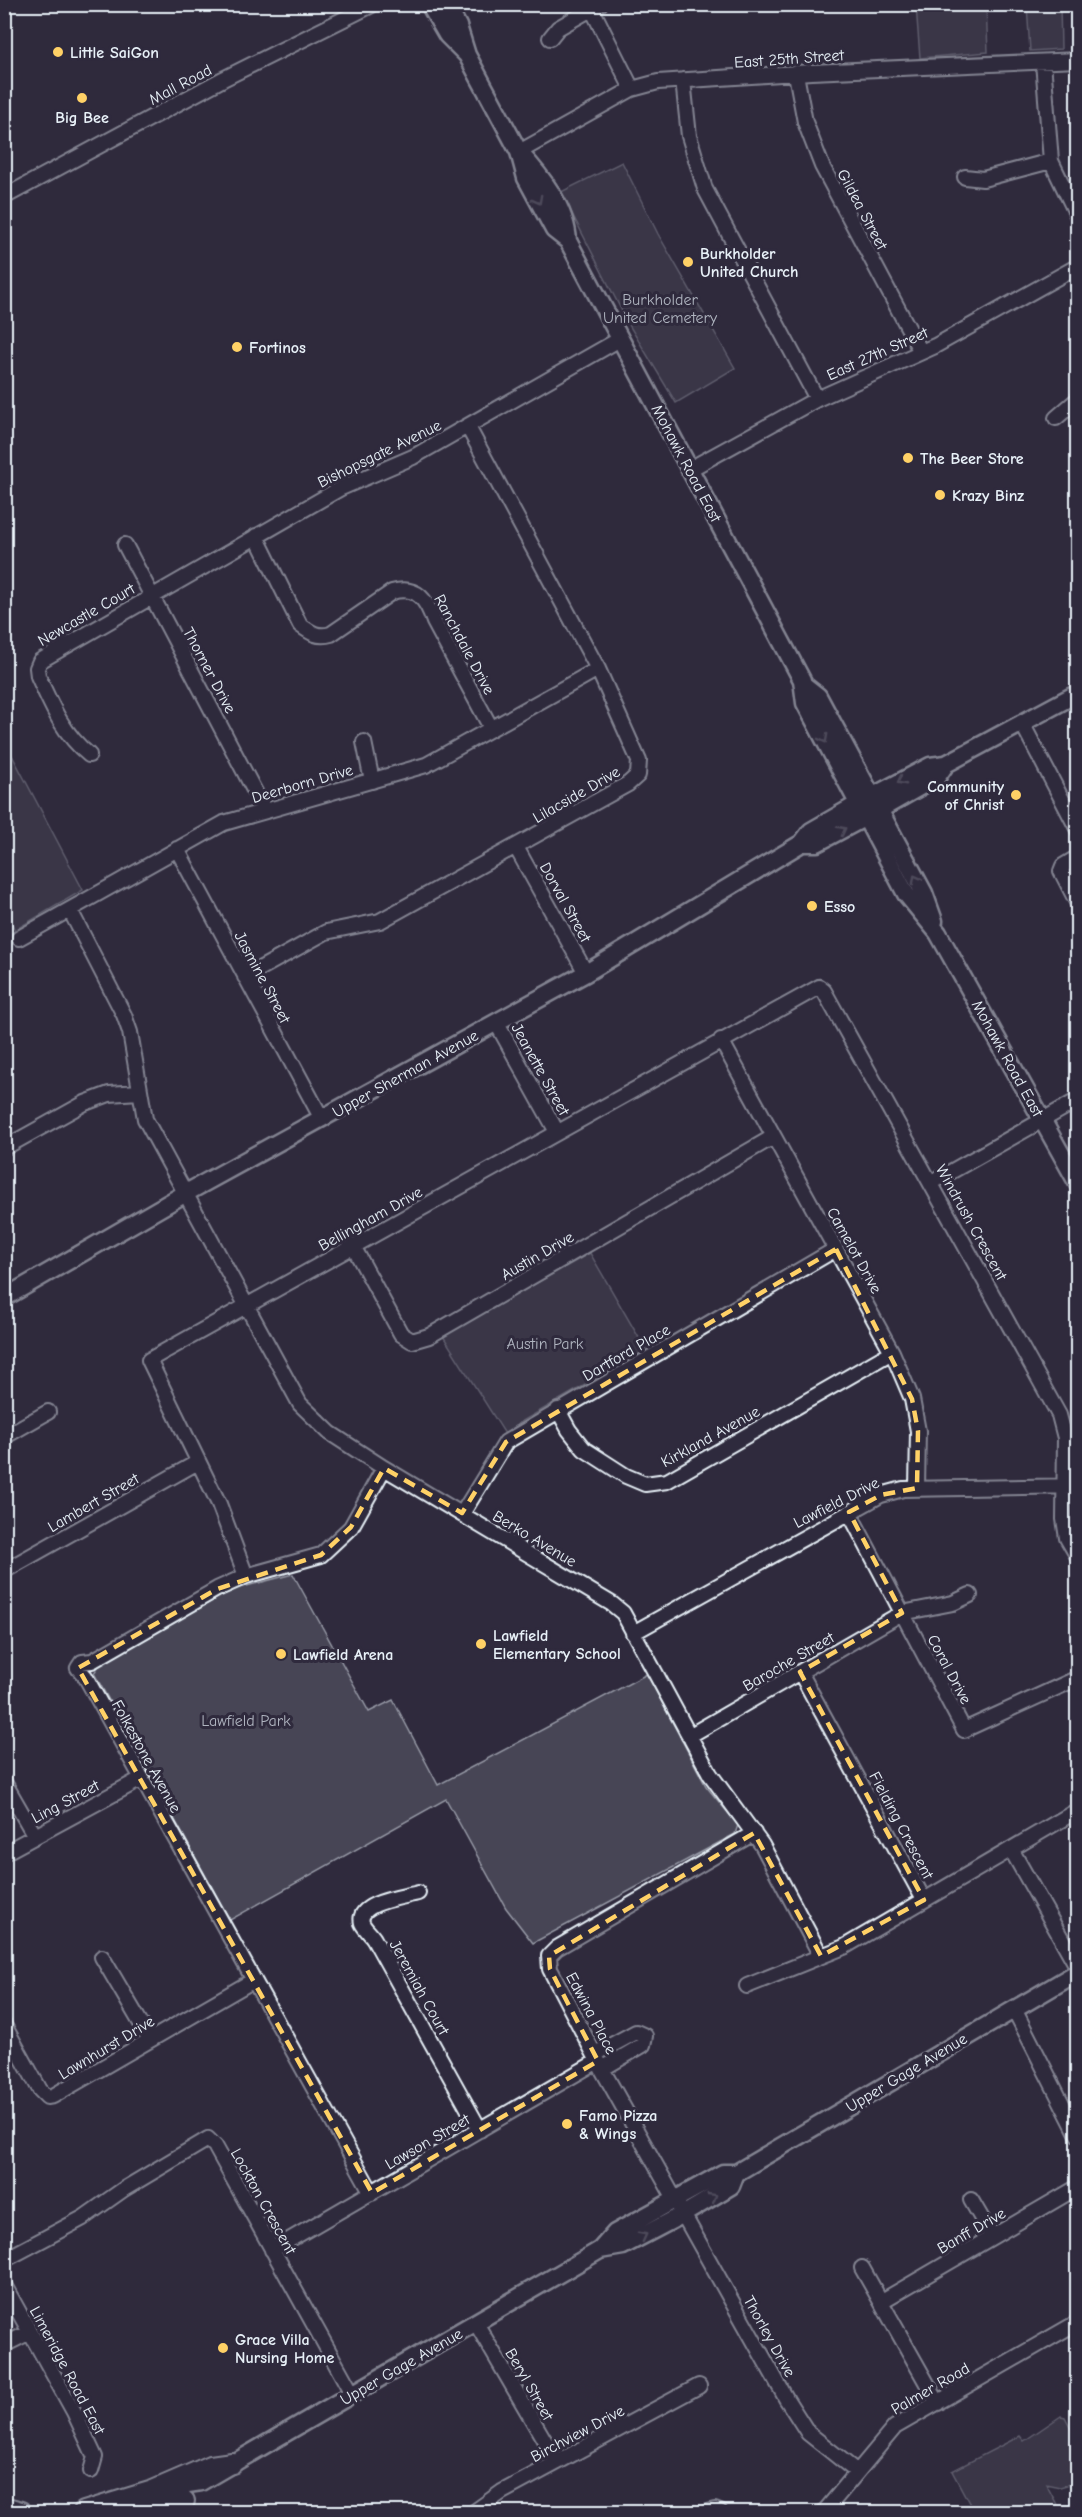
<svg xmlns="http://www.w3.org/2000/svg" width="1082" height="2517" font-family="'Comic Neue',sans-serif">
<rect width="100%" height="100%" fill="#2f2a3d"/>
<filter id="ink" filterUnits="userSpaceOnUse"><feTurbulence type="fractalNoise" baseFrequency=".0167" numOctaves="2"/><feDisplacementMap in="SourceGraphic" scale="12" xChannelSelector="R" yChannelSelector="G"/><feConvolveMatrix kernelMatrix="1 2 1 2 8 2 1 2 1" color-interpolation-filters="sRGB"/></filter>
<g filter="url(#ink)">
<path fill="#464455" stroke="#979aa6" stroke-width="1.5" d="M916,5h144l1,44 -31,2 -3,-46 -41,1 2,46 -68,6z
M622,162l36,72 77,134 -59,35 -47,-78 -68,-133z
M5,742l78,148 -68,40 -10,-20z
M590,1253l56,97 -125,72 -16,12 -62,-98z
M293,1574l76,138 24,-12 45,85 209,-111 59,112 32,39 -3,9 -202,109 -27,-35 -60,-109 -216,121 -136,-247 6,-9 131,-74z
M1061,2416l4,1 12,23v42l-17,5 -14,-3 15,28h-87l-22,-41 68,-35 4,5z"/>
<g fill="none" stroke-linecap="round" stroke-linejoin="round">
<defs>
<path id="minor" d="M592,9l40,80
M550,38l8,-10 42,-24
M1043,62l8,99 27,56
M796,74l9,48 17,44 99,186
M683,80l6,56 16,53 112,210
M519,152l113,-63 26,-7 153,-10 267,-12
M965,177l18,2 68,-18
M4,197l219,-118 151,-75
M1056,418l22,-19
M690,469l127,-70 118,-53 143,-80
M256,536l44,89c11,8 18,13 31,9l61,-42c25,-7 35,8 42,30l57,106
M125,545l140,266
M1022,723l56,107
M364,742l8,39
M89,755c-26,-21 -38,-50 -51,-79l-1,-8 3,-7 301,-173 72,-31 207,-118
M516,847l70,126
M177,849l145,270
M1078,857l-15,9 -2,5 17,33
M70,910l54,105 6,17 15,87 155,285 30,29 54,35 228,136 11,9 87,161 52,71 59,111
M19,938l205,-115 202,-58 172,-96
M245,977l81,-45 54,-11 248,-137 10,-9 1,-14 -41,-92 -130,-242
M496,1022l61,110
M721,1040l171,312 20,47 6,32 -1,57
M4,1148l81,-45 24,-9 30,-2
M931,1183l147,-83
M353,1246l48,88 11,7 17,-5 344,-199
M558,1410l11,20 15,19 42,27 19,8 22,-3 225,-129
M4,1437l44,-25
M849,1512l115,218 114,-52
M462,1514l44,-72 330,-193
M4,1571l194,-109
M246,1576l-27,-72 -70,-144 670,-373 5,4 235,424 6,23 -1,81 3,19 11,19
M633,1633l248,-138 22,-6 175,-3
M800,1672l124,228
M689,1736l213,-123 51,-10 17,-8
M4,1782l31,54
M754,1833l-197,115 -8,8 1,13 52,100 185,331 21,33 49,39
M1011,1849l67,119
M4,1853l137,-74
M418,1893c-13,4 -62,9 -56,30 2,5 9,11 12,16l106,191
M102,1957l48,82
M747,1986l97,-39 234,-137
M1014,2009l64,126
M4,2025l36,65 7,7 6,-1 201,-116
M595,2054l41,-22 9,4 -2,9 -41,24
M372,2193l-287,-517 -7,-8 4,-6 10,-1 125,-72 29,-13 75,-21 30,-28 33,-59
M971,2200l21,36
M272,2250l326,-189
M4,2260l79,-42 41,-29 84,-50 7,7 138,249
M862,2268l76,135
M4,2285l70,127 21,45 -4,14
M882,2301l196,-114
M476,2323l81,139
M4,2345l26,-13
M474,2512l28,-20 197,-106
M707,2512l8,-2 5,2
M824,2512l71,-85 183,-105"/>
<path id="major" d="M429,4l18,31 19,19
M446,4l12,22 9,29 52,97 7,26 28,52 14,11
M519,152c22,24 47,55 49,89l234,439 3,23 101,191 32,39 140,251
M804,685l14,11 106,197 10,28
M802,843h15l62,-33 58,-33 9,-13
M4,1298l182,-105 400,-220 216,-130 9,-12 47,-27 72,-38 16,-2 132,-71
M600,2250l23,-4 61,-32 47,-28 5,-13
M138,2512l50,-28 13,-2 399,-232 15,-17 108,-60h13l342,-201"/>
<path id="highway" d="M4,2507l17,5
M84,2512l69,-21 58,-25 21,-3
M173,2512l11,-11"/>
</defs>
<use href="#minor" stroke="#e8f1f8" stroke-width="18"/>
<use href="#major" stroke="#e8f1f8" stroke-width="21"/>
<use href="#highway" stroke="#e8f1f8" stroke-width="24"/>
<use href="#minor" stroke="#2f2a3d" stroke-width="14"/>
<use href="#major" stroke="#2f2a3d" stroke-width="16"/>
<use href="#highway" stroke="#2f2a3d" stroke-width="20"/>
</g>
<defs><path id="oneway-chevron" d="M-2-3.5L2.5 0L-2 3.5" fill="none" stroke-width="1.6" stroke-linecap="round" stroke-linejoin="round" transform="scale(1.5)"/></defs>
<g stroke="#70707e">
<use href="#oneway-chevron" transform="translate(538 200) rotate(62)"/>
<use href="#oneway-chevron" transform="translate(824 739) rotate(62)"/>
<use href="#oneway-chevron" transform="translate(901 781) rotate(152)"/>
<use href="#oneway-chevron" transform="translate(842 830) rotate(-28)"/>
<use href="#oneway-chevron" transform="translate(916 879) rotate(-119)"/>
<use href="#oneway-chevron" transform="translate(713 2197) rotate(-31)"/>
<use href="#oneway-chevron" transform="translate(643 2236) rotate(-28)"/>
</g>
</g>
<path d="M0 0H1082V2517H0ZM836,1249l76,150 6,32 -1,57 -36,7 -32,17 53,101 -102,59 124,228 -103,56 -67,-123 -205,123 1,13 48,92 -226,132 -294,-525 139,-79 104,-34 30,-28 33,-59 78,45 44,-71z" fill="#2f2a3d" fill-opacity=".55" fill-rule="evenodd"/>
<path fill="none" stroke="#ffd166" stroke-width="4.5" stroke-dasharray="12 8" stroke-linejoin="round" d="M836,1249l76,150 6,32 -1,57 -36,7 -32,17 53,101 -102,59 124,228 -103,56 -67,-123 -205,123 1,13 48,92 -226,132 -294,-525 139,-79 104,-34 30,-28 33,-59 78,45 44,-71z"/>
<g fill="#ffd166" stroke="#2f2a3d" stroke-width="2">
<circle cx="58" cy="52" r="6"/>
<circle cx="82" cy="98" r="6"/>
<circle cx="688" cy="262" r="6"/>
<circle cx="237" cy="347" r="6"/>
<circle cx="908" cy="458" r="6"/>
<circle cx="940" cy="495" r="6"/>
<circle cx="1016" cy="795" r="6"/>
<circle cx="812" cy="906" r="6"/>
<circle cx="481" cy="1644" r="6"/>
<circle cx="281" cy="1654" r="6"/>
<circle cx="567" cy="2124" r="6"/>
<circle cx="223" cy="2348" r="6"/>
</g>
<g text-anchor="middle" stroke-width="6" stroke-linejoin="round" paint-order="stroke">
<g font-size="16" font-weight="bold" fill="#e8f1f8" stroke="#2f2a3d" text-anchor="start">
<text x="70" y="58">Little SaiGon</text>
<text x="82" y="123" text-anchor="middle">Big Bee</text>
<text x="700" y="259">Burkholder<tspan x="700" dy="18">United Church</tspan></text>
<text x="249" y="353">Fortinos</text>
<text x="920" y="464">The Beer Store</text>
<text x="952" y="501">Krazy Binz</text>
<text x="1004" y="792" text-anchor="end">Community<tspan x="1004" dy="18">of Christ</tspan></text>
<text x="824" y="912">Esso</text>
<text x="493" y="1641">Lawfield<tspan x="493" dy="18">Elementary School</tspan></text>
<text x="293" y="1660">Lawfield Arena</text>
<text x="579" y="2121">Famo Pizza<tspan x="579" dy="18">&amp; Wings</tspan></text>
<text x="235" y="2345">Grace Villa<tspan x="235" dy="18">Nursing Home</tspan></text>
</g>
<g font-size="16" fill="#e8f1f8" stroke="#2f2a3d">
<text transform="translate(789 58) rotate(-4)" y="6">East 25th Street</text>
<text transform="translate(180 84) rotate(-28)" y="6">Mall Road</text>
<text transform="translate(863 209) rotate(62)" y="6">Gildea Street</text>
<text transform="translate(877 353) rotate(-24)" y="6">East 27th Street</text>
<text transform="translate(379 453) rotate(-26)" y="6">Bishopsgate Avenue</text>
<text transform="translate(687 463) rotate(62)" y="6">Mohawk Road East</text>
<text transform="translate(86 614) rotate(-30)" y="6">Newcastle Court</text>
<text transform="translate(465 644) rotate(62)" y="6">Ranchdale Drive</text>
<text transform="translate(210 670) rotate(62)" y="6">Thorner Drive</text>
<text transform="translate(302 783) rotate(-16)" y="6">Deerborn Drive</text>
<text transform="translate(576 794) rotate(-30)" y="6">Lilacside Drive</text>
<text transform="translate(566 902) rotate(61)" y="6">Dorval Street</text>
<text transform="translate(263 977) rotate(62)" y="6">Jasmine Street</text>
<text transform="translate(1008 1058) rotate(61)" y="6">Mohawk Road East</text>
<text transform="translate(541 1069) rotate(61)" y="6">Jeanette Street</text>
<text transform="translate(405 1073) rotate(-29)" y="6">Upper Sherman Avenue</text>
<text transform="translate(370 1218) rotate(-29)" y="6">Bellingham Drive</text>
<text transform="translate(972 1222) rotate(61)" y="6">Windrush Crescent</text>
<text transform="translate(855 1250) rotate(61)" y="6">Camelot Drive</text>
<text transform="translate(537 1255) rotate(-30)" y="6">Austin Drive</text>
<text transform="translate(626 1352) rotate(-30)" y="6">Dartford Place</text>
<text transform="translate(710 1436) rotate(-29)" y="6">Kirkland Avenue</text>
<text transform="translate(93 1502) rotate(-30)" y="6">Lambert Street</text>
<text transform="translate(836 1502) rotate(-27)" y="6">Lawfield Drive</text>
<text transform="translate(535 1538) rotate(31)" y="6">Berko Avenue</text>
<text transform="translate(788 1661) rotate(-30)" y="6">Baroche Street</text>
<text transform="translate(950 1669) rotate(62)" y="6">Coral Drive</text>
<text transform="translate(147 1756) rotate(61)" y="6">Folkestone Avenue</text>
<text transform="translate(65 1801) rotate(-28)" y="6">Ling Street</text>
<text transform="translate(902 1825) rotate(62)" y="6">Fielding Crescent</text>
<text transform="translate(420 1987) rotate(61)" y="6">Jeremiah Court</text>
<text transform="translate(592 2013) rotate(62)" y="6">Edwina Place</text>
<text transform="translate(106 2047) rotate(-31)" y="6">Lawnhurst Drive</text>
<text transform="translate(906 2072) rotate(-31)" y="6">Upper Gage Avenue</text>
<text transform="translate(427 2141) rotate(-30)" y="6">Lawson Street</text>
<text transform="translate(264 2201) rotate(61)" y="6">Lockton Crescent</text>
<text transform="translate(971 2230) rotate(-30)" y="6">Banff Drive</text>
<text transform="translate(770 2336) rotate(61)" y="6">Thorley Drive</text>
<text transform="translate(401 2366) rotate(-30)" y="6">Upper Gage Avenue</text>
<text transform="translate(68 2370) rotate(62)" y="6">Limeridge Road East</text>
<text transform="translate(530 2384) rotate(60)" y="6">Beryl Street</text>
<text transform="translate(930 2388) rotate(-30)" y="6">Palmer Road</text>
<text transform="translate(577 2433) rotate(-28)" y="6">Birchview Drive</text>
</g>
<g font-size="16" fill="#afb4bf" stroke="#2f2a3d">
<text x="660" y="305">Burkholder<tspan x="660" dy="18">United Cemetery</tspan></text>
<text x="545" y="1349">Austin Park</text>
<text x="246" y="1726">Lawfield Park</text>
</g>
</g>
<rect width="1082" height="2517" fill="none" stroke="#2f2a3d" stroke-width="24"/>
<rect x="12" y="12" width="1058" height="2493" fill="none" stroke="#e8f1f8" stroke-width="2" filter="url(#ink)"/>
</svg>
